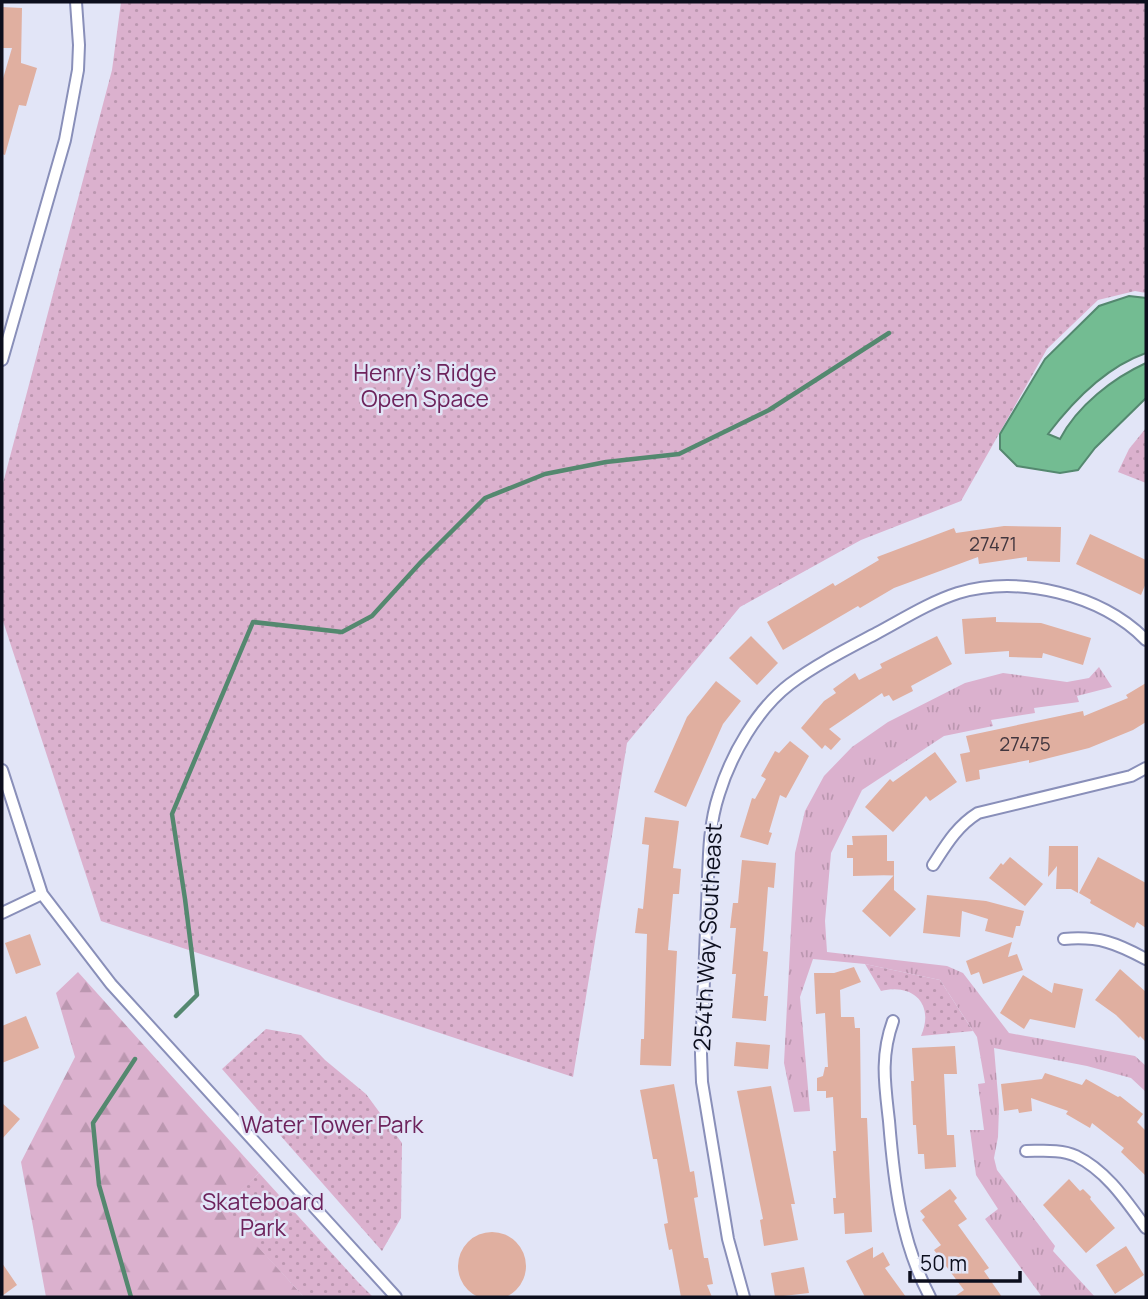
<svg xmlns="http://www.w3.org/2000/svg" width="1148" height="1299" font-family="Manrope,sans-serif">
<defs>
<pattern id="grass-tufts" width="24" height="20" patternUnits="userSpaceOnUse" patternTransform="scale(1.75)"><rect width="24" height="20" fill="#dbb1ce"/><path d="M3 7l-1-3M5 7V3M7 7l1-3M15 17l-1-3M17 17v-4M19 17l1-3" fill="none" stroke="#bb97b0"/></pattern>
<pattern id="forest-firs" width="22" height="20" patternUnits="userSpaceOnUse" patternTransform="scale(1.75)"><rect width="22" height="20" fill="#dbb1ce"/><path d="M5 1l3.5 6h-7zM16 11l3.5 6h-7z" fill="#bb97b0"/></pattern>
<pattern id="park-dots" width="8" height="8" patternUnits="userSpaceOnUse" patternTransform="scale(1.75)"><rect width="8" height="8" fill="#dbb1ce"/><path d="M2 2h.1M6 6h.1" fill="none" stroke="#bb97b0" stroke-width="1.8" stroke-linecap="round"/></pattern>
</defs>
<rect width="100%" height="100%" fill="#e2e5f7"/>
<path fill="url(#grass-tufts)" d="M1099,667l13,20 -35,9 2,6 -45,6 1,5 -44,7 2,6 -49,10 -82,54 -31,63 -6,68 2,31 120,14 16,7 46,60 126,23 11,10v26l-15,-14 -44,-12 -93,-18 5,59 -1,30 -4,21 3,12 58,76 -2,5 42,46h-53l-57,-78 13,-10 -22,-34 -6,-45h14l-6,-46 7,-1 -8,-46 -37,-57 -75,-16 -52,-5 -13,38 10,114 -16,1 -10,-49 11,-210 10,-42 19,-35 28,-29 36,-25 77,-39 38,-10 64,9 22,-4z"/>
<path fill="url(#forest-firs)" d="M78,972l181,201 -36,35 81,89h-258l-25,-135 54,-105 -19,-64z"/>
<path fill="url(#park-dots)" d="M121,2h1025v291l-11,-2 -37,9 -51,49 -86,152 -100,39 -121,67 -113,136 -54,334 -472,-156 -99,-303v-131l110,-417z
M1146,428v55l-28,-11 11,-23z
M865,964l75,16 33,51 -52,5c14,-32 -8,-53 -40,-45z
M266,1029l35,6 24,25 41,34 36,49 -1,75 -19,33 -160,-182z
M259,1173l99,109 15,15h-69l-82,-89z"/>
<path fill="#73bc92" stroke="#54886f" stroke-width="2" d="M1129,296l17,2v55c-40,14 -73,48 -98,81l12,5c17,-33 53,-61 86,-76v35l-51,50 -17,22 -18,3 -43,-7 -17,-17v-15l45,-75 54,-53z"/>
<g fill="none" stroke-linecap="round" stroke-linejoin="round">
<path stroke="#54886f" stroke-width="4.5" d="M176,1016l21,-21 -12,-96 -13,-85 81,-192 89,10 30,-16 49,-54 64,-64 60,-24 61,-12 73,-8 90,-44 120,-77
M131,1297l-32,-112 -6,-62 42,-64"/>
</g>
<path fill="#e0afa0" d="M2,7l20,1 -1,55 16,5 -11,38 -7,-1 -14,50 -3,-1v-72l10,-34h-10z
M1004,526l57,1 -1,35 -33,-1v-4l-48,7 -1,-7 -84,31 -34,20 -2,-2 -75,44 -16,-28 66,-39 2,3 44,-26 -2,-3 77,-29 2,5z
M1090,534l56,26v23l-5,12 -65,-31z
M996,617v5l45,1 50,15 -8,27 -40,-12 -1,5 -33,-1v-6l-44,3 -3,-35z
M751,636l27,27 -21,22 -28,-27z
M937,636l15,28 -41,22 2,5 -20,10 -4,-6 -5,2 -2,-4 -53,36 12,10 -10,11 -6,-5 -3,4 -21,-21 23,-27 12,-8 -3,-4 22,-16 4,7 23,-12 -2,-4z
M716,681l25,20 -18,23 -37,83 -32,-15 33,-75z
M1146,683v39l-13,8 -44,18 -60,15v-3l-50,10 1,9 -14,3 -6,-28 10,-2 -4,-16 117,-25 1,5 44,-18 -2,-3z
M790,741l19,15 -23,42 -6,-3 -11,37 3,1 -4,12 -28,-8 12,-39 3,1 11,-20 -5,-3 14,-25 4,2z
M935,752l22,30 -27,19 -4,-5 -33,36 -28,-25 25,-28 3,3z
M645,817l34,4 -6,47 8,1 -2,25h-6l-5,56 9,1 -6,115 -31,-1 1,-26h3l3,-105 -12,-1 3,-25 5,1 6,-64 -7,-1z
M887,835v26h7v29l22,19 -26,28 -28,-26 32,-36 -41,1v-18h-6v-13h6l-1,-9z
M1049,846h29v47l-7,-4h-15l1,-23 -9,11z
M1010,857l33,27 -18,22 -36,-28 12,-15 2,2z
M1098,857l48,26v45l-9,-6 -3,6 -44,-25 1,-3 -12,-7z
M742,860l34,3 -2,25 -6,-1 -5,64 5,1 -4,44h4l-2,25 -34,-3 4,-44h-4l4,-46h-6l3,-25h5z
M927,895l59,6 38,10 -4,15h-4l-3,12 -28,-7 3,-12 -26,-8 -2,26 -37,-4z
M30,934l11,31 -25,9 -11,-31z
M1012,942l-4,15 9,-3 6,16 -40,14 -4,-12 -8,3 -5,-14z
M854,967l7,15 -21,8 1,27h13l1,11h5l1,90h6l5,114 -27,2 -1,-21 -10,1 -1,-16h3l-3,-47h3l-3,-54 -7,1v-7h-9v-13l6,-2 2,-9h3l-3,-54 -9,1 -2,-41h20z
M1120,969l26,23v50l-6,-6 -1,2 -23,-23 -21,-15z
M1023,975l29,18 2,-10 29,6 -8,39 -45,-9 -6,10 -24,-16z
M26,1016l13,32 -37,15v-37z
M736,1042l34,3 -2,24 -34,-3z
M955,1046l2,28h-13l3,61h7l2,32 -31,2 -1,-15h-6l-2,-29h-3l-2,-44h3l-2,-33z
M1045,1073l37,12 4,-6 32,18 2,-1 23,18 -6,8 9,9v45l-25,-24 3,-4 -32,-25 -2,5 -24,-14 2,-3 -37,-13 1,13 -13,2 -1,-4 -14,2 -3,-27 41,-5z
M674,1084l16,88 4,-1 4,26 -4,1 10,60h4l5,26 -6,1 5,12h-31l-9,-48 -3,1 -5,-26 4,-1 -11,-64h-4l-8,-43 -5,-26z
M771,1086l24,118h-4l7,36 -34,6 -4,-26 3,-1 -26,-128z
M2,1103l18,16 -18,20z
M1069,1179l11,12 3,-2 8,8 -1,2 25,29 -29,25 -43,-48z
M950,1189l7,9 -3,3 13,18 -9,6 31,43 -5,3 18,26h-48l10,-7 -30,-40 7,-5 -19,-25 3,-3 -5,-6z
M458 1266a34 34 0 1 1 68 0a34 34 0 1 1-68 0Z
M1126,1246l18,29 -29,19 -19,-29z
M873,1247v11l10,-6 7,13 -5,3 21,29h-41l-19,-36z
M2,1263l15,22 -15,11z
M804,1267l5,26 -34,4 -4,-24z"/>
<g fill="none" stroke-linecap="round" stroke-linejoin="round">
<defs>
<path id="street" d="M2,360l63,-220 13,-70 1,-25 -3,-43
M2,770l40,124 69,90 285,313
M933,865c13,-20 24,-39 45,-52l153,-37 15,-8
M2,913l40,-19
M1064,939c35,-3 52,4 82,20
M893,1021c-13,36 -8,64 -4,100 5,62 12,121 41,176
M1026,1151c16,0 35,-2 50,5 31,15 51,46 70,72
M744,1297l-16,-58 -26,-157 -1,-28c2,-50 4,-99 6,-149 2,-37 0,-75 12,-111 12,-39 38,-85 71,-110 27,-20 57,-35 87,-51 26,-14 53,-31 81,-40 61,-18 143,1 188,47"/>
</defs>
<use href="#street" stroke="#898fb9" stroke-width="14"/>
<use href="#street" stroke="#fff" stroke-width="10"/>
</g>
<g text-anchor="middle" stroke-width="5" stroke-linejoin="round" paint-order="stroke">
<g font-size="19" fill="#41363e">
<text x="993" y="551">27471</text>
<text x="1025" y="751">27475</text>
</g>
<g font-size="23" fill="#6d235c" stroke="#e2e5f7">
<text x="425" y="381">Henry's Ridge<tspan x="425" dy="26">Open Space</tspan></text>
<text x="332" y="1133">Water Tower Park</text>
<text x="263" y="1210">Skateboard<tspan x="263" dy="26">Park</tspan></text>
</g>
<g font-size="23" fill="#0c0e1d" stroke="#e2e5f7">
<text transform="translate(708 937) rotate(-87)" y="8">254th Way Southeast</text>
</g>
</g>
<rect width="1148" height="1299" fill="none" stroke="#0c0e1d" stroke-width="7"/>
<path d="M910 1271v10h110v-10" fill="none" stroke="#0c0e1d" stroke-width="3.5"/>
<text x="920" y="1271" font-size="21" fill="#0c0e1d" stroke="#e2e5f7" stroke-width="5" paint-order="stroke">50 m</text>
</svg>
